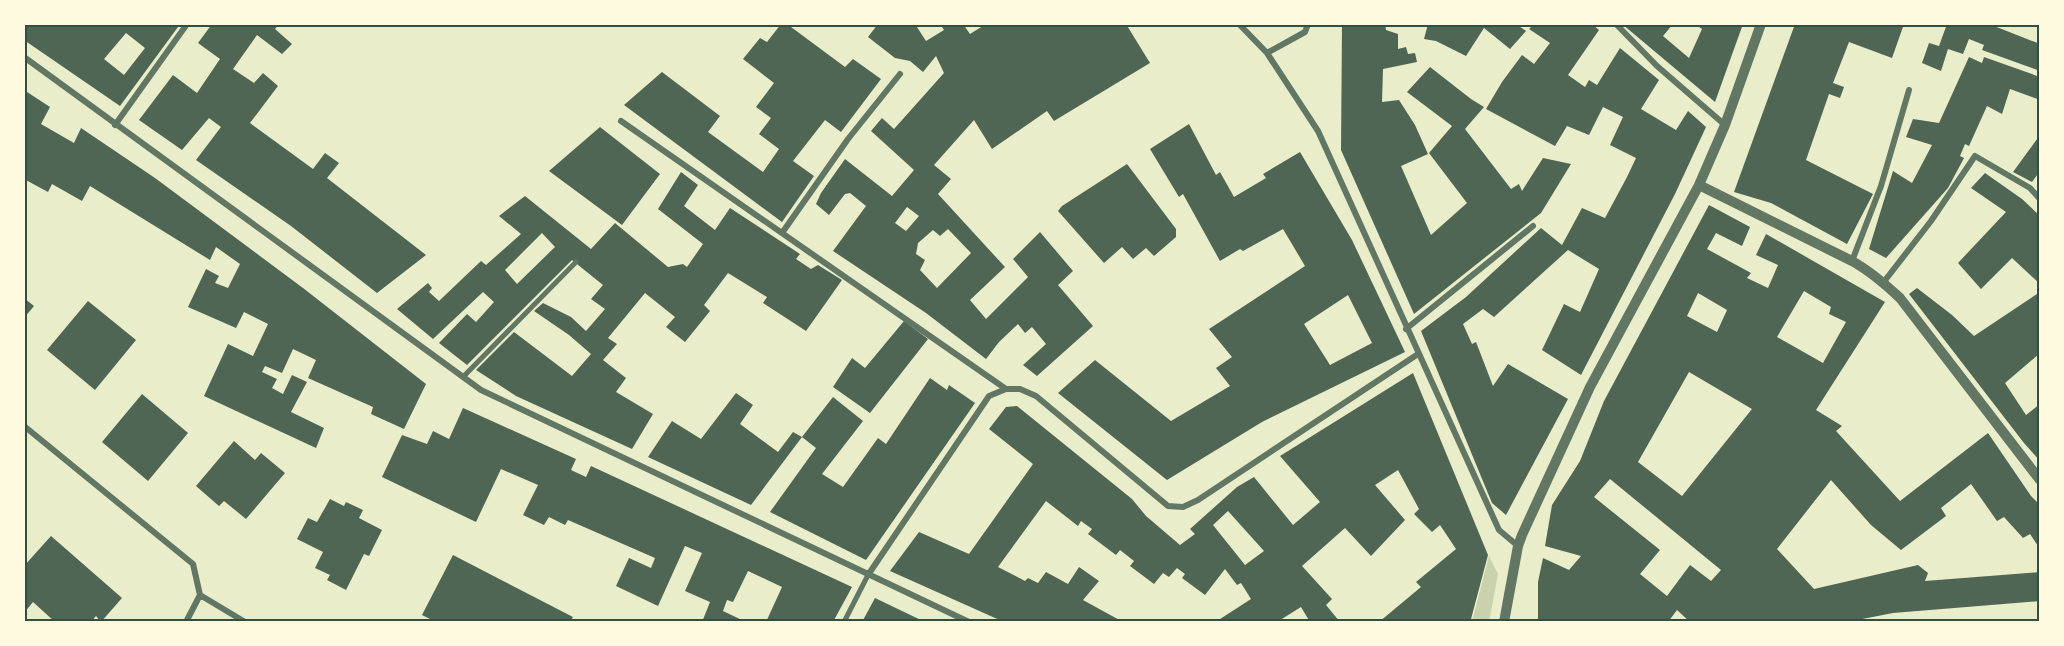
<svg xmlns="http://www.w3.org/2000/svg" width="2064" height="646" font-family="Helvetica,sans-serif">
<rect width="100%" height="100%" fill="#e9edc9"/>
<path fill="#cad2ad" d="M1489,556l9,18 -9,48h-17z"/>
<path fill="#4f6655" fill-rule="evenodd" d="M24,24h151l3,3 -58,79 -96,-66zM126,33l19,15 -21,27 -20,-16z
M212,24h67l-4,5 17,15 -10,10 -25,-19 -24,34 21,14 9,-10 15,13 -28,37 63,46 12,-16 14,10 -12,15 99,77 -49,38 -86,-67 -95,-66 25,-33 -12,-9 -27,32 -43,-30 34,-45 24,18 23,-34 -22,-16z
M781,24h6l58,43 8,-8 28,20 -40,53 -16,-12 -32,41 21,15 -32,46 -158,-117 38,-33 58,44 -12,16 55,40 16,-23 -20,-15 12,-16 -15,-11 18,-24 -31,-24 17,-21 7,4z
M878,24h37l11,17 18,-11 -4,-6h23l7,10 16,-10h140l24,39 -96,58 -7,-10 -55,38 -18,-29 -40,45 17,14 -13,15 67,73 -35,33 16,19 42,-42 -15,-18 27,-27 33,39 -15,14 35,41 -56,50 -14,-11 23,-21 -14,-17 -7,6 -7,-9 -19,18 -13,17 -60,-46 -93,-62 33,-45 -16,-13 -5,1 -16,21 -13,-11 5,-11 24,-34 47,37 22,-26 -43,-39 11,-13 12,11 50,-56 -8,-17 -13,16 -13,-11 -15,-3 -27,-21zM907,207l12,9 -13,15 -11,-8zM948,229l23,24 -34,35 -17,-18 5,-10 -9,-6 2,-11 15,-13 7,6z
M1342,24h43l1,6 12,4v15l8,-2 2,7 7,-1 2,9 -34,7 -1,33 17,-2 16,25 13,29 -27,12 30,69 36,-32 -38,-50 23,-27 -45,-34 23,-25 41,32 13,8 -19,22 46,60 8,-5 3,7 21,-33 28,6 -30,49 -127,101 -73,-164z
M1428,24h88l10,7 -16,18 -26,-21 -18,28 -30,-15 -12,-2z
M1534,24h58l7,6 -31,45 17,12 4,-7 8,5 23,-37 39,32 -18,29 35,21 12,-19 18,16 -31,67 -94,181 -39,-25 22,-46 16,8 19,-43 -31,-19 -74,67 -11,-8 -20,15 9,20 4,-2 17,44 15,-22 60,35 -62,116 -14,-12 -71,-172 45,-34 75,-69 21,17 20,-37 23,10 22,-41 9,-19 -26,-13 13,-28 -20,-10 -14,28 -22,-9 -12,20 -69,-37 16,-27 20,-27 12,9 16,-21 -21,-14z
M1622,24h51l-10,12 26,22 13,-29 -7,-5h48l-28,78z
M1795,24h109l-12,34 -43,-16 -16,41 11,4 -4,11 -11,-4 -23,66 67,34 -26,50 -76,-41 -37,-11z
M1947,24h42l51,20v27l-58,-21 2,-5 -15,-6 -6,15 -15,-5 -7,22 -19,-8 7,-20 10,3z
M1969,57l13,6 2,-6 56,20v23l-30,-11 -8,25 -15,-8 -18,40 -4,-2 -5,12 4,2 -16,30 -62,70 -17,-9 24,-78 19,12 20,-38 -26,-8 7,-18 26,4z
M24,90l26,17 -9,17 33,19 7,-15 74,50 148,110 123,96 -22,45 -33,-15 2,-7 -65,-29 8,-18 -23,-11 -11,24 -17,-7 -3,6 15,7 -5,9 11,6 9,-19 15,7 -16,30 33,16 -8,20 -112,-52 24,-52 25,12 15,-32 -24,-12 -8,16 -48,-21 18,-38 13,7 -4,7 13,5 12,-24 -24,-17 -6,13 -120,-74 -8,15 -30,-17 -4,8 -24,-13v-61l2,-3 -2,-1z
M1189,124l27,51 4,-3 14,25 32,-19 -3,-4 37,-22 52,88 53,112 -143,70 -95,58 -109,-87 37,-33 76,61 59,-35 -14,-18 16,-11 -23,-28 96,-63 -22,-37 -40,22 -3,-2 -20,12 -37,-67 -4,3 -29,-48zM1348,295l24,48 -42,22 -26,-41z
M600,127l60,47 -38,51 -73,-54z
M2040,135v36l-8,11 -19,-10z
M1127,164l49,65v8l-22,19 -8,-8 -13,11 -11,-12 -18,16 -46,-52 4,-5z
M681,172l17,13 -14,21 31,24 15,-22 70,46 -4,5 15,10 7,-4 24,15 -36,51 -43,-28 4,-6 -39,-24 -24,32 6,6 -25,31 -19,-15 9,-10 -30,-24 -37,45 9,6 -14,16 23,18 -10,14 37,22 -21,35 -116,-53 -40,-26 38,-38 58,44 19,-22 -22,-19 -35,-24 9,-8 28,14 15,14 19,-22 -14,-10 12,-14 -31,-25 -105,105 -28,-22 28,-29 9,8 18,-20 -11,-10 -50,47 -36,-30 31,-26 4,5 -3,4 10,9 42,-40 5,4 35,-31 -22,-18 26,-20 66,53 24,-26 53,44 15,-3 4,3 16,-23 -45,-35zM542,233l13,14 -38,37 -12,-14z
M1985,173l37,26 18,17v68l-28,-26 -31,31 -23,-26 48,-51 -35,-24z
M1709,205l41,22 -8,19 -26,-13 -9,16 44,24 -4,5 21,10 10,-23 -22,-10 10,-21 119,68 -69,108 26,16 -6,5 64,70 88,-68 43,63 9,9v44l-10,-15 -7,4 -19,-21 -7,4 -26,-37 -30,24 5,8 -45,34 -30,-25 -40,-45 -54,69 37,40 104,-24 10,8 -3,8 115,-9v29l-147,12 -46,9h-157l-13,-12 -9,12h-130v-40l5,-24 26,12 12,-14 -36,-10 7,-41 28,-44 24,-60zM1804,291l27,16 -2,7 17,8 -23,41 -46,-26zM1698,293l29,17 -10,22 -30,-16zM1689,372l63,37 -70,87 -44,-34zM1610,479l111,91 -10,11 -21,-16 -23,31 -27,-22 20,-24 -66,-53z
M1917,288l35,27 22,21 66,-44v63l-1,-1 -34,29 21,32 14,-11v57l-16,-18 -115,-149z
M24,298l10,8 -10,12z
M88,301l48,39 -41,50 -48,-40z
M904,321l24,18 -58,74 -37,-26 19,-29 13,10z
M1413,373l75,182 -17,64 -4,3h-88l42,-35 -5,-5 40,-33 -16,-24 -8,7 -18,-18 5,-5 -21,-39 -23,15 30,35 -34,36 -26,-28 -43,38 30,33 -6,6 14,17h-30l-9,-15 -24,15 -60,-1 34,-22 -10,-16 -4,2 -12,-16 -20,26 -23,-17 3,-4 -8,-6 -8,9 -6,-4 -9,11 -24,-18 4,-5 -14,-11 -4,5 -28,-21 4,-5 -11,-8 -3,5 -32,-25 -48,66 27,14 3,-3 10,5 8,-11 22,12 11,-17 20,14 -16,19 40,22h-119l-114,-51 29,-39 50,22 64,-90 -44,-35 17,-22 11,-1 115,93 14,17 34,29 15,-11 -5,-5 47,-42 17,-10 39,48 27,-23 -40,-46zM1228,511l36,40 -19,14 -32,-40z
M930,378l17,12 2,-5 26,18 -109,157 -96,-48 46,-64 -14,-11 31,-40 30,24 -41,53 21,13 35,-49 8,6z
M736,393l17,12 -13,19 38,28 15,-20 9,5 -51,68 -103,-48 24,-36 29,18z
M142,394l46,39 -40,48 -46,-39z
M463,408l113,51 -5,11 15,7 5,-11 261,121 -19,35h-67l16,-35 -34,-16 -15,31 -6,-2 -4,11 23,11h-44l8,-20 -25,-11 17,-38 -17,-7 -27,60 -42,-20 13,-28 22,10 4,-10 -87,-38 -3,5 -16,-8 -5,8 -21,-10 15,-30 -37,-16 -25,53 -94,-45 20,-42 25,9 6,-13 16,8z
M234,441l21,19 6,-7 24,20 -39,46 -22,-18 -5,5 -23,-20z
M330,499l14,7 2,-4 17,8 -4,8 23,12 -13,26 -5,-2 -18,36 -19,-10 3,-5 -15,-7 8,-16 -26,-13 11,-21 9,4z
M51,536l71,62 -21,24 -5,-6 -5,6h-36l-22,-20 -9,11v-47z
M453,555l120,62 -3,5h-134l-14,-7z
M875,598l50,24h-63z"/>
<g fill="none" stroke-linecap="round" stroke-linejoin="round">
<path stroke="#617663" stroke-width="5" d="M463,377l113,-115
M844,622l24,-47"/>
<path stroke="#617663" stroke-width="6" d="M1239,24l28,29 51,78 181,399 19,16
M1616,24l41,42 68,59
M1267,53l38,-21 3,-8
M24,57l457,333 488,232
M621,121l385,268h14l16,7 132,110 15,1 15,-7 220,-146
M115,125l72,-101
M782,233l66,-94 52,-65
M1852,261l29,-75 28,-96
M1883,283l48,-62 44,-65 55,32 10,11
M1406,329l127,-103
M24,426l169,138 7,31 45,27
M868,575l121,-179 17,-7
M186,622l14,-27"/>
<path stroke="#617663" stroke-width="10" d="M1699,185l153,76c18,10 33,23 48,37l140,182
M1504,622l14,-76 4,-11 68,-148 109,-202 26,-60 36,-101"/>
</g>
<rect width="2064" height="646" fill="none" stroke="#fefae0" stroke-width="51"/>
<rect x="26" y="26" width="2012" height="594" fill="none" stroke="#344e41" stroke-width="2"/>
</svg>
